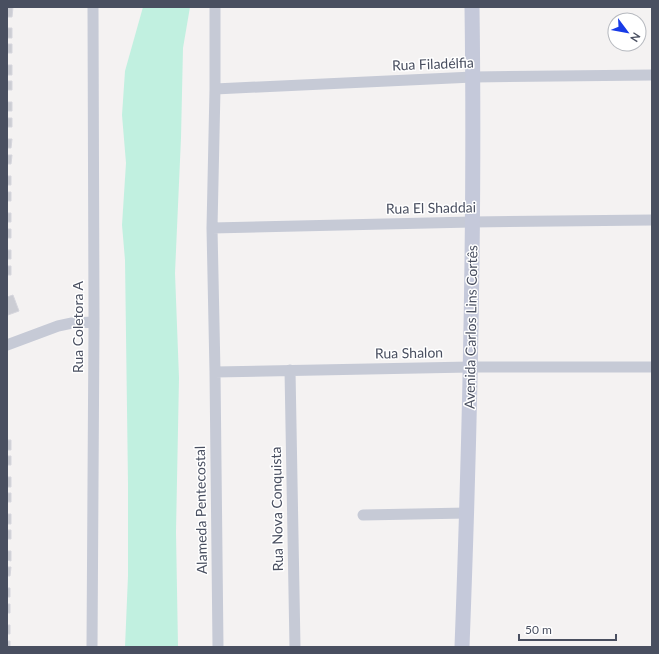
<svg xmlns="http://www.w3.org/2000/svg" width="659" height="654" font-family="Lato,sans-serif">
<rect width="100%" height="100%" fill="#f4f2f2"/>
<path fill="#c1f0e0" d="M143,7h47l-7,41 -2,90 -6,135 4,105 -3,154 2,115h-53l3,-71v-92l-3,-224 -3,-35 4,-62 -4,-48 3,-44z"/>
<path fill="#cccdd4" stroke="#d6d6dd" d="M7,7h6l-1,10h-5z
M7,28h5v10h-5z
M7,44h5v9h-5z
M7,65h5v10h-5z
M7,81h5v9h-5z
M7,102h5v9h-5z
M7,118h5v9h-5z
M7,139h5l-1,9h-4z
M7,155h5l-1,9h-4z
M7,176h4v9h-4z
M7,192h4v9h-4z
M7,213h4v9h-4z
M7,229h4v9h-4z
M7,250h4v9h-4z
M7,266h4v9h-4z
M13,295l6,16 -11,4 -1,-18z
M7,440h4v10h-4z
M7,456h4v9h-4z
M7,477h4v10h-4z
M7,493h4v9h-4z
M7,514h4v10h-4z
M7,530h4v9h-4z
M7,551h4v10l-4,-1z
M7,567h4l-1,9h-3z
M7,588h3v9h-3z
M7,604h3v9h-3z
M7,625h3v9h-3z
M7,641h3v6h-3z"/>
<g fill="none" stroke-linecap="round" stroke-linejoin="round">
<path stroke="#c6cad6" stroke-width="11" d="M215,7v82l-3,139 3,144 3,275
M215,89l258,-12 179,-2
M212,228l260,-6 180,-2
M7,345l51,-19 14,-3 22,-1
M290,370l5,277
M215,372l255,-5h182
M363,515l104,-2
M92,647l2,-325 -1,-315"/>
<path stroke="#c5c9da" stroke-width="15" d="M462,647c8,-213 13,-427 10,-640"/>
</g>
<g text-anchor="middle" stroke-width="3" stroke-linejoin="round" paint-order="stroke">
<g font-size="14" fill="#494f60" stroke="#fff">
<text transform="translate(433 64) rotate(-2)" y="5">Rua Filadélfia</text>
<text transform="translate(431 208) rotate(-1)" y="5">Rua El Shaddai</text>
<text transform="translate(78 327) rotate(-90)" y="5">Rua Coletora A</text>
<text transform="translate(471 327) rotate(-89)" y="5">Avenida Carlos Lins Cortês</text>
<text transform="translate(409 353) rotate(-1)" y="5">Rua Shalon</text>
<text transform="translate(277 509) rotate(-91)" y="5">Rua Nova Conquista</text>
<text transform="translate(201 510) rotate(-91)" y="5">Alameda Pentecostal</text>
</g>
</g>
<rect width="659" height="654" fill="none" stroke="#494f60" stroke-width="16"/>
<g transform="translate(627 32) rotate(122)"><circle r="19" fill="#ffffff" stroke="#b6b9bf"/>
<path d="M0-3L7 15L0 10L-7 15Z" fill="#183be7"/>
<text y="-6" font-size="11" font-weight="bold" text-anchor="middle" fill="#494f60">N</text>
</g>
<path d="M519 634v6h97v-6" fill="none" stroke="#494f60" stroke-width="2"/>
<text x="525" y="634" font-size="12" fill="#494f60" stroke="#ffffff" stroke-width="3" paint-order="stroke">50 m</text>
</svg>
